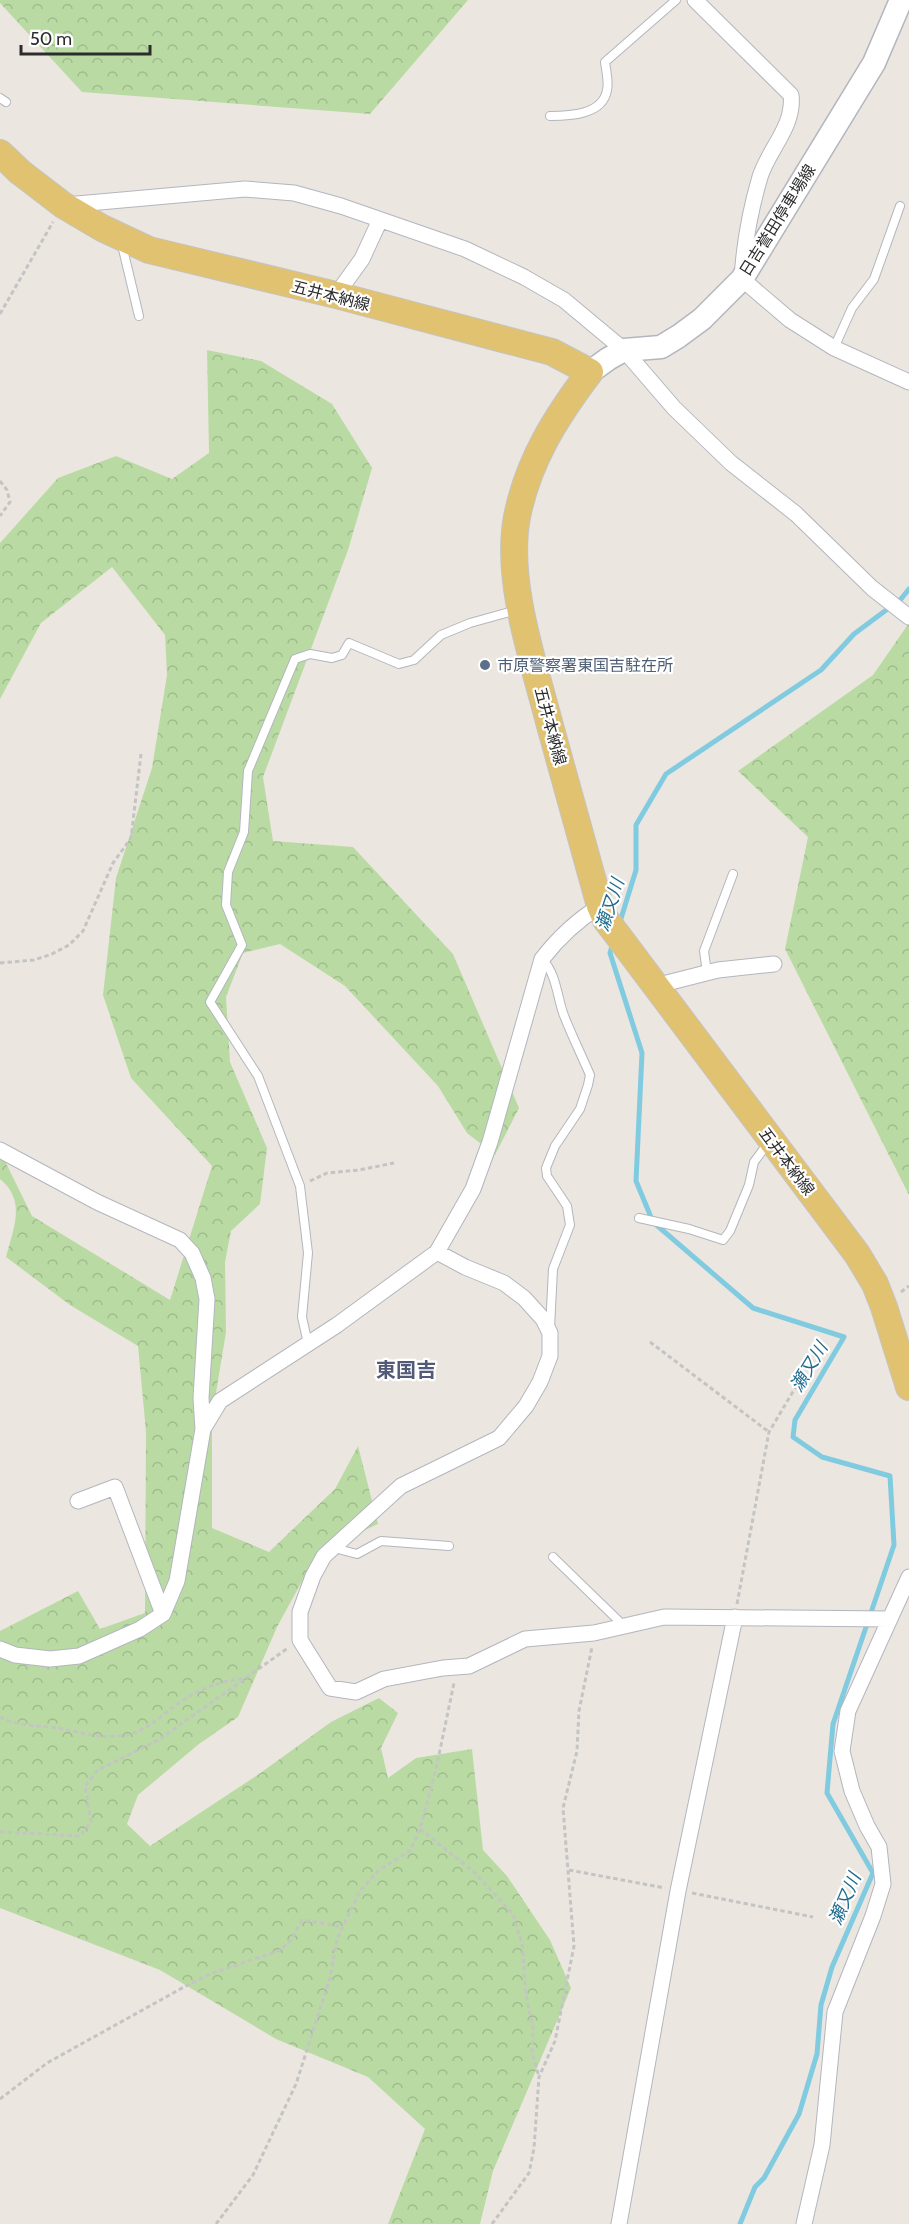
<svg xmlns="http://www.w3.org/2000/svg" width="909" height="2224" font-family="Cabin,'Noto Sans JP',sans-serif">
<defs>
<pattern id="forest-crowns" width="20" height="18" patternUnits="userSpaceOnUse" patternTransform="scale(1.5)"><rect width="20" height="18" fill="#b9dba3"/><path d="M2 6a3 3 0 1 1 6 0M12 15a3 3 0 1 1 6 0" fill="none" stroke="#9fbc8c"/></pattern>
</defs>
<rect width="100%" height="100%" fill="#ece6e0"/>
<path fill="url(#forest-crowns)" d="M0,0h468l-98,114 -288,-22 -82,-89z
M207,350l54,11 71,43 40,64 -24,82 -85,227 10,64 80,6 100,107 66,154 -24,47 -28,-22 -29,-47 -93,-100 -65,-42 -37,9 -17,44 4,65 37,86 -7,56 -29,27 -6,31 1,70 -14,85v111l57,24 66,-63 23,-43 20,78 -60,28 -41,75 -39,90 -39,27 -61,51 -11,29 23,22 109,-72 72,-52 48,-24 19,15 -17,35 7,30 28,-20 56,-9 11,101 24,26 43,64 21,48 -78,183 -13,53h-92l37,-95 -57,-52 -92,-38 -116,-69 -160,-62v-277l78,-40 22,38 45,-16 1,-181 -8,-86 -68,-41 -64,-48c7,-28 21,-56 -6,-78v-28l32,65 138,84 42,-134 -81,-88 -28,-83 13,-117 36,-110 15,-93 -2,-40 -53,-68 -71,56 -41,76v-156l58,-65 58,-22 56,23 37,-26z
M909,623v572l-124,-246 23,-112 -70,-66 135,-96z"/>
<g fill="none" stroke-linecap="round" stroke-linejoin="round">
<path stroke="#80cbe0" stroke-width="5" d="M619,925l17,-55v-45l30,-51 155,-104 33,-36 47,-35 8,-10
M613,943l-3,10 32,100 -6,128 17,41 100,86 91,29 -49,83 -2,17 29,20 68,19 4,69 -61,179 -6,69 46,80 -41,94 -11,38 -4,49 -18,60 -35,64 -9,9 -15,37"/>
<defs>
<path id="lane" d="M0,98l6,4
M550,116c19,0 53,-1 57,-26 2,-8 -1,-20 -2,-28l71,-62
M122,245l17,71
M834,348l18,-40 22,-29 26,-73
M543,960c13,14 14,35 20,53 8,21 18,41 27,62l-2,10 -8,24 -25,37 -9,22 1,8 20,30 3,19 -17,44 -3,59
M707,973l-3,-22 29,-77
M639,1218l50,11 34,11 7,-9 19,-46 5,-23 14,-19
M308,1344l-6,-27 6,-64 -8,-67 -42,-110 -48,-74 32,-57 -16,-40 2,-33 16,-40 4,-61 47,-112 15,-5 22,4 10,-3 7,-12 50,21 15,-4 27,-25 29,-12 47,-13
M334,1548l23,6 24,-13 68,5
M553,1557l71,69"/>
<path id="street" d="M695,0l96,95c4,31 -23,55 -31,82 -10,34 -16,67 -18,102l48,41 44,28 75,34
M66,205l179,-16 49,4 47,13 124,43 59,28 40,23 60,50 50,58 57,55 65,51 76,74 37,29
M336,295l26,-36 18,-39
M655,986l63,-16 56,-6
M0,1150l97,52 83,38 12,13 11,25 4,21 -6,99 2,31 -26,152 -14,33 -23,15 -61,27 -29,3 -35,-4 -15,-6
M437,1252l28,15 39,16 20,15 19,21 7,14v23l-10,26 -14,24 -27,32 -98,48 -77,70 -11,20 -13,36v28l30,48 26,4 28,-13 59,-11 26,-2 56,-27 69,-6 70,-16 226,2
M203,1429l17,-28 117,-76 100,-73 36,-63 17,-47 52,-183c17,-22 34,-38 58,-53
M78,1501l37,-14 48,127
M619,2224l59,-333 57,-274
M804,2224l18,-79 13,-133 38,-96 10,-32 -4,-37 -12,-21 -15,-35 -10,-40 6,-40 61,-134"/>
<path id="secondary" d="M590,372l18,-13 16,-9 37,-3 18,-11 23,-17 40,-40 132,-216 27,-63"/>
<path id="primary" d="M0,153l20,19 43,33 39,23 47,22 187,45 216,57 38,20c-34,45 -62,89 -73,145 -12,63 16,143 32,205 17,61 34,123 51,184l6,14 13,17 238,317 18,30 9,23 25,80"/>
</defs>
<use href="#lane" stroke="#b3b6be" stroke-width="10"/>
<use href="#street" stroke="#b3b6be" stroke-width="17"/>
<use href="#secondary" stroke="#b3b6be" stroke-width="25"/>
<use href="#primary" stroke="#c4c4c4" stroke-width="28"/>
<path stroke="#c4c4c4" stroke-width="3" stroke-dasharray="4.5 3" stroke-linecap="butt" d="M0,314l53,-92
M0,481l7,9 3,12 -10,14
M0,963l34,-3 18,-6 17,-9 14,-14 30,-68 18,-25 10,-84
M310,1181l17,-8 32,-3 35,-7
M901,1292l8,-6
M650,1342l119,90
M737,1604l32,-172 51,-86
M0,1717c19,10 42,8 63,12 22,5 45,11 68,5 20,-6 36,-24 54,-35 18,-12 38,-18 60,-21
M420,1829l54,43 39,42 10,34 2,41 8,39 -1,24 7,25
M0,1832l80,4 11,-14 -6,-36 13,-16 62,-31 128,-91
M569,1870l96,18
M692,1893l121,24
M0,2099l47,-36 137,-76 26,-13 71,-24 10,-10 11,-20 41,7
M216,2224l37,-49 43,-91 34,-106 7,-39 23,-48 19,-21 31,-19 10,-22 16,-60 18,-86
M492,2224l37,-51 5,-25 5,-71 16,-36 19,-95 -11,-138 14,-57 2,-40 13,-64"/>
<use href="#lane" stroke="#fff" stroke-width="8"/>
<use href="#street" stroke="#fff" stroke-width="15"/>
<use href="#secondary" stroke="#fff" stroke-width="22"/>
<use href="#primary" stroke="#e0c271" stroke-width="26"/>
</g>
<circle fill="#5c6f8a" stroke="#fff" stroke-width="2" cx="485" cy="665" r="6"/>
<g text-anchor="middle" stroke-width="4.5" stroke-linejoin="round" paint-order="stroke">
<g font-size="16" fill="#2c2c2c" stroke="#fff">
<text transform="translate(777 220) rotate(-58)" y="6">日吉誉田停車場線</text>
<text transform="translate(331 295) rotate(14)" y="6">五井本納線</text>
<text transform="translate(551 726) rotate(75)" y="6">五井本納線</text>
<text transform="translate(787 1161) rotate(53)" y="6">五井本納線</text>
</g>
<g font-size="16" fill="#4e5e75" stroke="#fff" text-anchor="start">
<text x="497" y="671">市原警察署東国吉駐在所</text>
</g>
<g font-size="18" font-style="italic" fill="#1e6c8e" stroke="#fff">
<text transform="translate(610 905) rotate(-72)" y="6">瀬又川</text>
<text transform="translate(809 1367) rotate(-59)" y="6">瀬又川</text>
<text transform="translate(845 1899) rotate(-67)" y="6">瀬又川</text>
</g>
<g font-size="20" font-weight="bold" fill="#515a77" stroke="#fff">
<text x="406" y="1377">東国吉</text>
</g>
</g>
<path d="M21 45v9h129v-9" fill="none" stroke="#2c2c2c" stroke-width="3"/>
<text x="30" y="45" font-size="18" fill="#2c2c2c" stroke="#ffffff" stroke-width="4.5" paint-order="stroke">50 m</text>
</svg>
